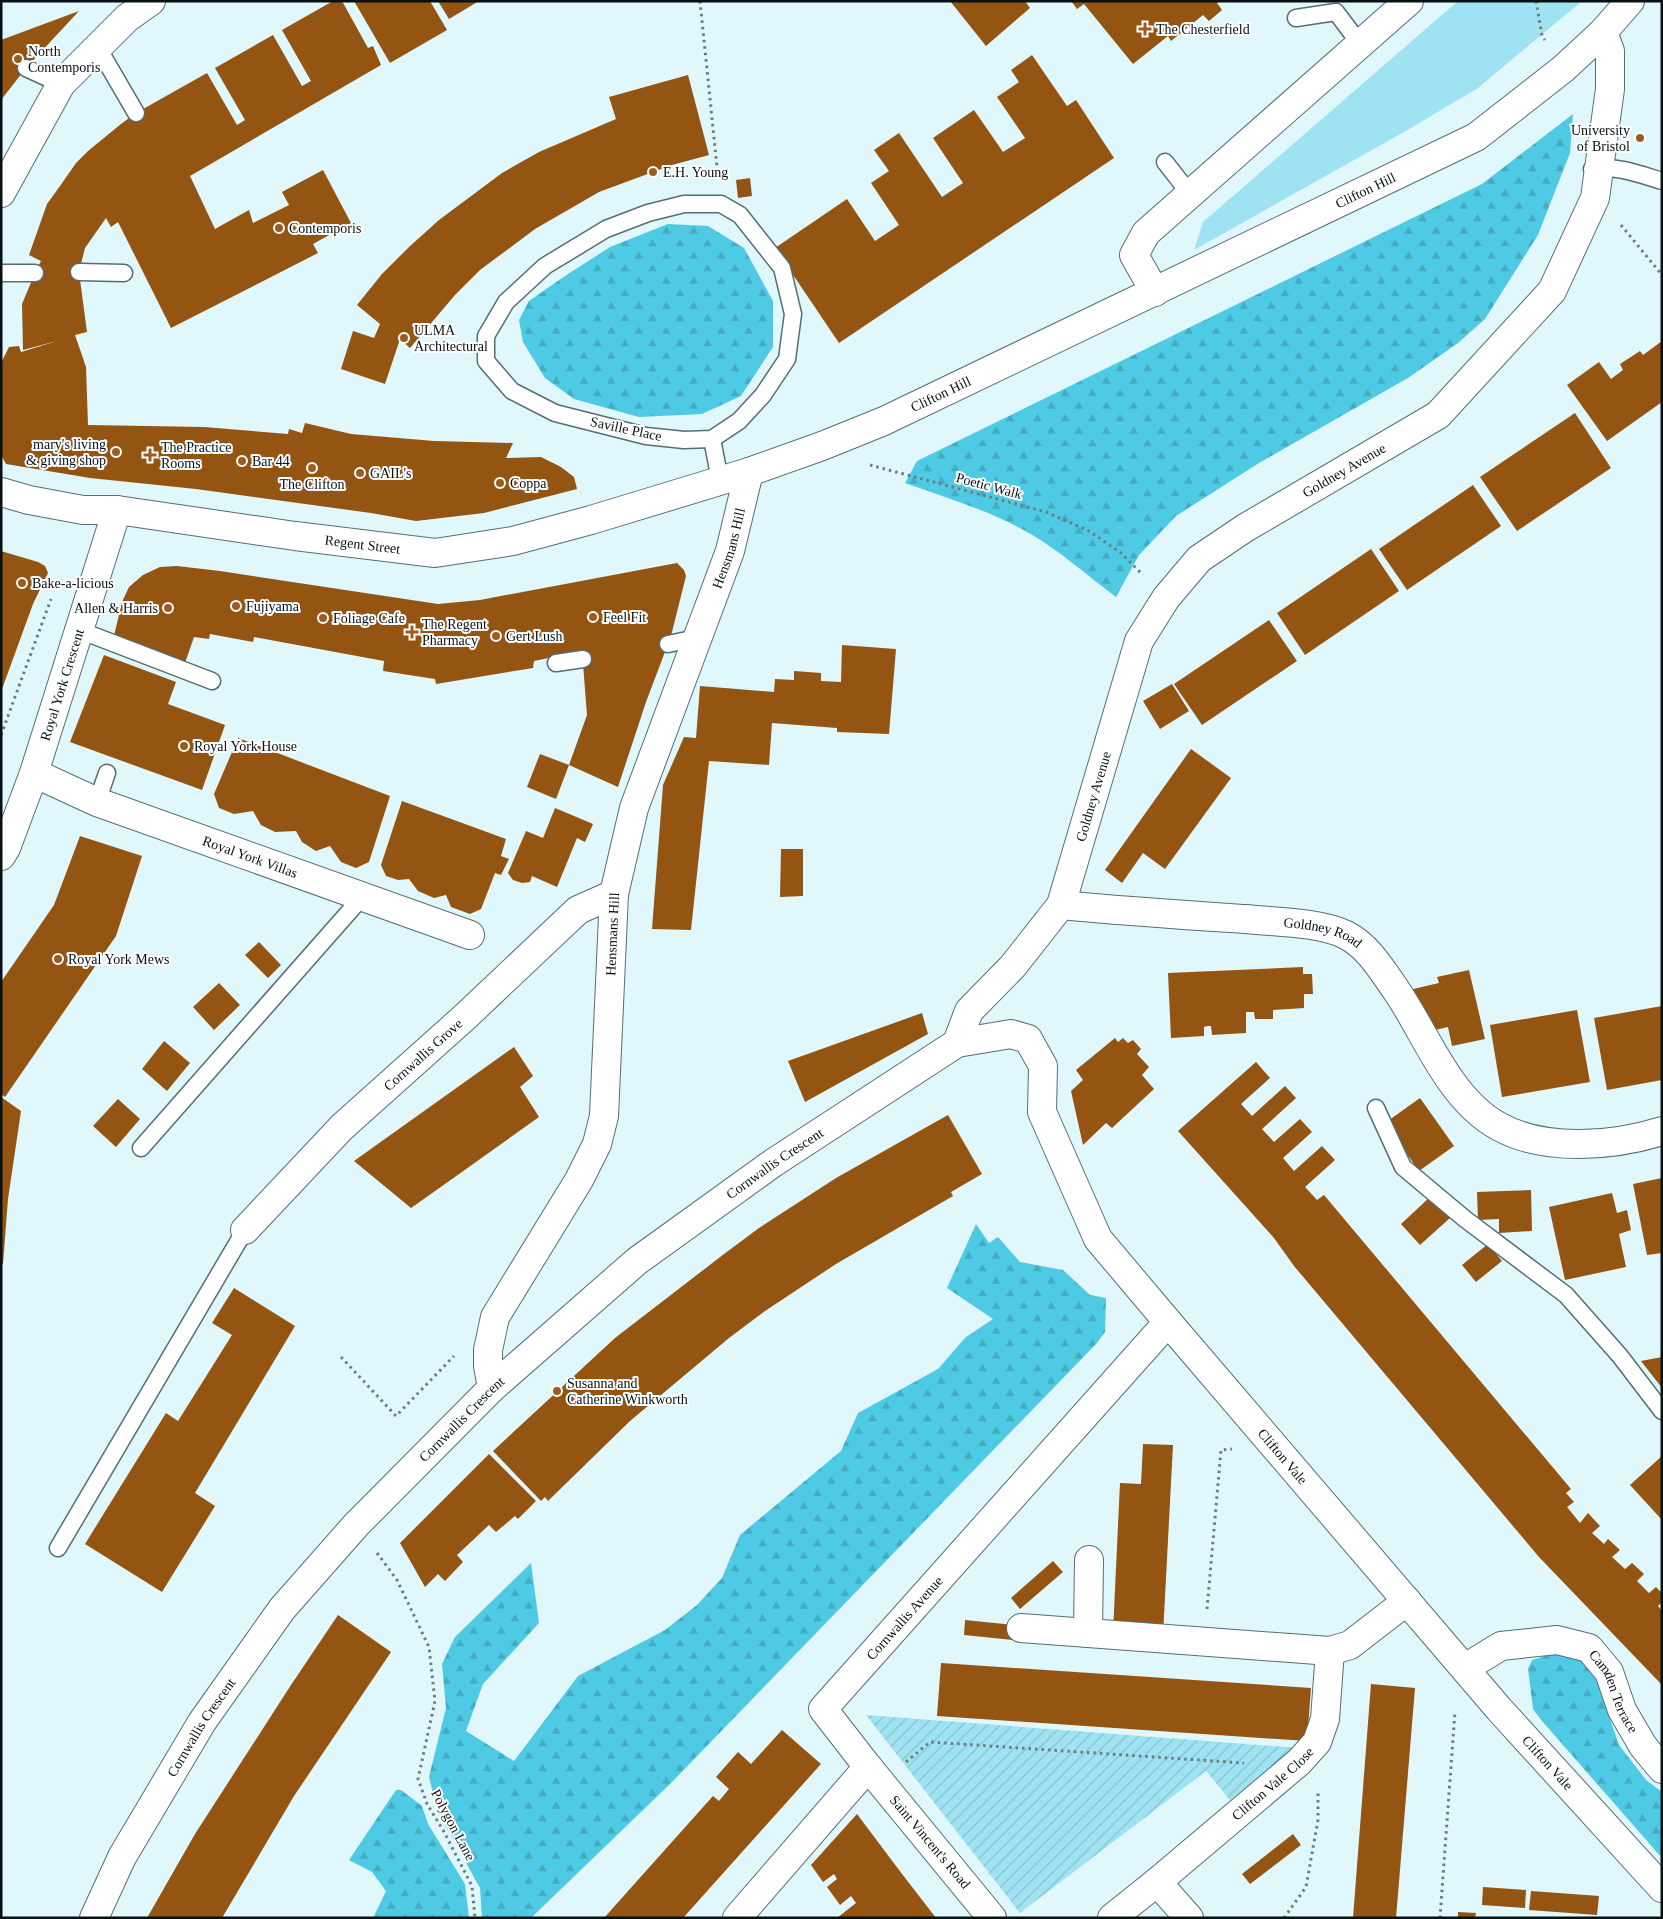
<svg xmlns="http://www.w3.org/2000/svg" width="1663" height="1919" font-family="Georgia,serif">
<style>
.grass{fill:#9fe3f3}
.forest{fill:url(#forest-firs)}
.garden{fill:url(#garden-furrows)}
.building{fill:#945412}
.lines{fill:none;stroke-linecap:round;stroke-linejoin:round}
.lane-casing{stroke:#556e75;stroke-width:19}
.street-casing{stroke:#556e75;stroke-width:30}
.secondary-casing{stroke:#556e75;stroke-width:30}
.path{stroke:#6c7c80;stroke-width:3;stroke-dasharray:2.5 4;stroke-linecap:butt}
.lane{stroke:#fff;stroke-width:16}
.street{stroke:#fff;stroke-width:28}
.secondary{stroke:#fff;stroke-width:28}
.poi-dot{fill:#9b5c23;stroke:#fff;stroke-width:2}
.labels{text-anchor:middle;dominant-baseline:central;stroke-width:4;stroke-linejoin:round;paint-order:stroke}
.poi-label{font-size:14px;fill:#071013;stroke:#fff;text-anchor:start}
.street-label{font-size:14px;fill:#071013;stroke:#fff}
</style>
<defs>
<pattern id="forest-firs" width="22" height="20" patternUnits="userSpaceOnUse" patternTransform="scale(1.25)"><rect width="22" height="20" fill="#4fcae4"/><path d="M5 1l3.5 6h-7zM16 11l3.5 6h-7z" fill="#43acc3"/></pattern>
<pattern id="garden-furrows" width="10" height="10" patternUnits="userSpaceOnUse" patternTransform="scale(1.25)"><rect width="10" height="10" fill="#9fe3f3"/><path d="M-1 1l2-2M0 10L10 0M9 11l2-2" fill="none" stroke="#87c2cf"/></pattern>
</defs>
<rect width="100%" height="100%" fill="#e0f7fc"/>
<path class="grass" d="M1458,1H1582L1478,88L1411,128L1194,250L1203,222Z"/>
<g class="forest">
<path d="M1573,114L1570,153L1538,235L1485,319L1458,343L1408,378L1259,463L1176,516L1139,555L1116,597C1088,576 1060,551 1029,533C991,511 947,498 905,483L917,461L1482,184Z"/>
<path d="M668,224L708,226L744,248L773,301V347L741,396L702,414L639,417L574,399L545,378L523,342L519,320L529,301L565,276L610,247Z"/>
<path d="M976,1224L989,1243L998,1237L1020,1262L1063,1270L1090,1295L1106,1298L1105,1332L1097,1343L670,1784L531,1918H482L480,1888L438,1812L429,1777L446,1708L442,1664L455,1637L531,1563L539,1623L483,1684L466,1731L514,1761L578,1676L665,1630L697,1605L722,1578L740,1535L841,1451L858,1413L938,1369L966,1337L993,1319L947,1288Z"/>
<path d="M1565,1650L1584,1657L1595,1676L1619,1745L1646,1780L1662,1792V1858L1542,1721L1533,1709L1528,1669L1532,1660Z"/>
<path d="M396,1790H401L422,1806L428,1824L465,1884L469,1918H373L386,1891L372,1872L349,1860Z"/>
</g>
<path class="garden" d="M866,1715L1299,1748L1230,1800L1206,1771L1020,1913Z"/>
<g class="building">
<path d="M333,1H342L368,48L373,46L381,65L190,176L215,229L249,210L253,223L289,205L282,192L323,170L351,223L313,244L318,253L171,328L118,222L111,227L106,218L85,248L79,272L87,332L75,335L86,367L88,425L204,427L288,434L289,429L302,433L305,423L351,434L434,441L513,443L506,458L541,457L561,467L574,477L577,489L484,513L416,521L371,513L196,489L90,478L6,464L1,455V363L9,347L19,346L21,352L57,341L23,350L22,304L35,273L41,261L29,255L47,204L60,186L76,163L88,151L121,124L136,113L207,73L237,125L245,120L215,68L273,35L302,86L311,81L282,30Z"/>
<path d="M354,1H430L447,30L390,63Z"/>
<path d="M438,1H479L449,19Z"/>
<path d="M950,1H1025L1030,8L986,46Z"/>
<path d="M1071,1H1220L1217,3L1222,10L1209,21L1203,15L1171,41L1168,36L1133,64L1084,4L1077,9Z"/>
<path d="M79,11L26,68L1,100V40Z"/>
<path d="M1032,55L1067,106L1076,100L1114,158L839,343L775,248L847,199L875,241L899,225L871,183L889,171L874,150L899,133L942,197L963,183L933,138L974,110L1003,152L1025,138L997,97L1019,82L1011,70Z"/>
<path d="M688,75L709,155L672,165L599,192L535,229L480,270L455,295L410,348L400,339L385,384L341,369L353,331L374,338L380,324L357,305L382,274L409,247L439,220L502,173L539,152L616,119L609,97Z"/>
<path d="M750,178L752,196L738,198L736,180Z"/>
<path d="M1662,341V402L1607,441L1567,385L1599,362L1611,379L1623,370L1620,364L1640,351L1643,355Z"/>
<path d="M1575,413L1611,468L1517,531L1480,477Z"/>
<path d="M1473,485L1501,526L1407,590L1379,549Z"/>
<path d="M1371,549L1399,591L1305,655L1277,613Z"/>
<path d="M1,551L38,562L45,566L48,573L33,604L2,689Z"/>
<path d="M677,563L684,570L686,576L671,636L646,702L618,787L569,765L587,715L582,651L534,661L533,668L436,684L435,679L383,671L384,661L254,637L253,642L210,634L209,639L194,637L185,663L113,640L122,602L129,587L143,575L160,567L177,566L220,571L438,604L480,600Z"/>
<path d="M1269,620L1297,661L1202,725L1174,684Z"/>
<path d="M842,645L896,649L889,734L837,732V728L772,723L769,765L709,761L691,930L652,929L663,785L684,737L696,738L700,686L774,692L775,679L794,680V671L821,673V681L841,682Z"/>
<path d="M104,655L176,682L168,704L225,725L202,790L70,742Z"/>
<path d="M1172,684L1189,711L1160,729L1143,701Z"/>
<path d="M238,738L390,796L369,862L356,868L341,862L330,846L316,851L302,842L296,831L275,832L261,825L253,811L234,814L219,808L214,794Z"/>
<path d="M1191,749L1231,778L1165,869L1143,853L1122,883L1105,870Z"/>
<path d="M540,754L569,765L556,799L527,787Z"/>
<path d="M402,801L506,839L501,856L509,859L501,875L495,873L481,909L470,914L451,907L446,895L434,898L418,891L409,879L398,880L386,876L381,865Z"/>
<path d="M555,808L593,824L585,842L577,838L557,887L532,876L530,882L522,883L513,880L508,873L526,831L543,838Z"/>
<path d="M80,836L142,856L116,936L5,1097L1,1094V982L54,905Z"/>
<path d="M781,849H803V896L780,897Z"/>
<path d="M259,942L281,965L268,978L245,955Z"/>
<path d="M1303,967V974H1312L1313,994H1304V1008L1273,1010V1019H1255L1254,1012H1246V1033L1212,1035L1211,1026H1207L1204,1027V1036L1171,1038L1168,973Z"/>
<path d="M1469,970L1485,1039L1452,1046L1448,1027L1435,1030L1409,990L1439,983L1437,977Z"/>
<path d="M219,983L240,1005L214,1030L193,1007Z"/>
<path d="M1662,1006V1080L1607,1090L1594,1018Z"/>
<path d="M1577,1010L1590,1082L1502,1097L1490,1025Z"/>
<path d="M922,1013L928,1034L805,1102L788,1061Z"/>
<path d="M1115,1038L1118,1042L1123,1038L1128,1043L1133,1040L1141,1049L1137,1054L1149,1067L1142,1075L1154,1089L1112,1128L1106,1123L1083,1145L1071,1091L1083,1080L1076,1070Z"/>
<path d="M164,1041L190,1063L167,1091L142,1069Z"/>
<path d="M514,1047L533,1076L520,1087L539,1117L445,1184L411,1208L354,1161Z"/>
<path d="M1256,1062L1270,1078L1241,1104L1252,1116L1285,1086L1296,1098L1262,1129L1274,1142L1300,1119L1312,1132L1283,1158L1294,1171L1322,1146L1335,1160L1305,1187L1317,1200L1324,1195L1571,1489L1566,1493L1574,1502L1567,1507L1580,1523L1588,1513L1600,1526L1592,1533L1604,1544L1608,1539L1620,1550L1612,1557L1625,1569L1632,1563L1644,1574L1637,1581L1649,1593L1656,1587L1662,1593V1602L1658,1606L1662,1611V1685L1539,1557L1294,1266L1274,1238L1178,1131Z"/>
<path d="M1,1097L21,1111L8,1199L3,1264H1Z"/>
<path d="M1420,1098L1454,1146L1419,1171L1385,1123Z"/>
<path d="M118,1099L140,1119L116,1147L93,1126Z"/>
<path d="M948,1115L982,1174L951,1192L953,1196L836,1264L765,1311L729,1338L630,1421L548,1501L545,1497L541,1501L493,1451L615,1338L724,1254L759,1228L836,1178Z"/>
<path d="M1662,1178V1253L1647,1255L1633,1184Z"/>
<path d="M1531,1190L1532,1231L1499,1233V1219L1478,1220L1477,1192Z"/>
<path d="M1612,1193L1617,1213L1627,1210L1631,1230L1619,1234L1626,1267L1565,1280L1549,1207Z"/>
<path d="M1430,1197L1450,1218L1420,1245L1401,1224Z"/>
<path d="M1488,1244L1502,1261L1476,1282L1462,1265Z"/>
<path d="M234,1288L295,1326L195,1493L215,1506L162,1592L85,1544L166,1413L178,1421L232,1335L212,1323Z"/>
<path d="M1662,1357V1388L1641,1361Z"/>
<path d="M1143,1444L1173,1445L1163,1635L1113,1632L1120,1483L1141,1484Z"/>
<path d="M489,1454L536,1501L518,1519L515,1516L496,1532L489,1525L457,1555L463,1562L445,1581L438,1574L425,1587L400,1543Z"/>
<path d="M1662,1456V1520L1630,1485Z"/>
<path d="M1053,1561L1063,1572L1020,1609L1011,1598Z"/>
<path d="M338,1615L391,1652L294,1796L222,1918H147L195,1834L291,1685Z"/>
<path d="M965,1620L1014,1625L1013,1640L964,1635Z"/>
<path d="M941,1663L1311,1688L1307,1741L937,1716Z"/>
<path d="M1371,1684L1415,1688L1396,1918H1353Z"/>
<path d="M782,1730L821,1764L683,1918H604L713,1796L719,1801L729,1789L716,1777L738,1752L751,1764Z"/>
<path d="M857,1814L899,1870L936,1918H837L856,1903L851,1896L840,1905L827,1887L837,1879L834,1874L823,1882L811,1865Z"/>
<path d="M1293,1834L1301,1845L1250,1884L1242,1874Z"/>
<path d="M1483,1887L1526,1890L1525,1908L1482,1905Z"/>
<path d="M1531,1891L1599,1896L1597,1915L1529,1910Z"/>
<path d="M1458,1912L1476,1913L1475,1918H1458Z"/>
</g>
<g class="lines">
<g class="lane-casing">
<g id="lane">
<path d="M1296,18L1336,12L1360,44"/>
<path d="M97,46L136,113"/>
<path d="M26,68L61,84"/>
<path d="M1165,162L1190,194"/>
<path d="M1592,169C1616,165 1639,174 1662,181"/>
<path d="M684,204H721L740,215L782,268L793,314L787,359L763,395L739,421L712,439L684,440L646,436L555,413L512,391L486,361V336L506,302L545,266L606,229L648,213Z"/>
<path d="M79,272L124,273"/>
<path d="M1,273H35"/>
<path d="M712,439L720,480"/>
<path d="M79,630L212,681"/>
<path d="M668,644L697,638"/>
<path d="M556,663L583,659"/>
<path d="M97,802L107,773"/>
<path d="M1376,1108L1403,1167L1465,1219L1566,1295L1620,1356L1662,1411"/>
<path d="M141,1148L363,896"/>
<path d="M58,1548L245,1230"/>
</g>
</g>
<g class="street-casing">
<g id="street">
<path d="M1155,292L1134,255L1146,233L1409,1"/>
<path id="s1" d="M1,492L29,500L83,510H117L295,536L435,553L513,541L591,520L749,472L822,446L884,421L1476,137L1563,69L1603,32L1630,1"/>
<path id="s2" d="M34,773L97,802L470,935"/>
<path id="s3" d="M1,856L6,848L34,773L117,510"/>
<path id="s4" d="M1061,905C1122,911 1184,915 1245,919C1275,922 1320,922 1346,935C1368,946 1382,970 1396,990C1416,1019 1430,1052 1451,1081C1463,1098 1481,1117 1500,1127C1546,1152 1614,1146 1662,1131"/>
<path id="s5" d="M957,1043L969,1011L1013,966L1061,905L1139,641L1166,598L1199,559L1245,528L1438,415L1552,291L1595,198L1610,89V51L1603,32"/>
<path id="s6" d="M245,1230L342,1127L467,1015L578,910L614,894"/>
<path id="s7" d="M492,1388L488,1366V1350L495,1317L579,1180L597,1144L604,1116L614,894L634,808L730,551L749,472"/>
<path d="M1021,1628L1330,1651"/>
<path d="M1088,1633L1089,1560"/>
<path id="s8" d="M1465,1668L1501,1646L1557,1640L1589,1648L1609,1672L1622,1710L1643,1746L1662,1769"/>
<path id="s9" d="M94,1918L122,1857L202,1722L282,1609L356,1525L492,1388L637,1261L773,1163L957,1043L1011,1034L1028,1039L1043,1066L1042,1112L1098,1239L1168,1322L1499,1709L1662,1888"/>
<path d="M737,1918L868,1767"/>
<path id="s10" d="M992,1918L868,1767L823,1709L1168,1322"/>
<path d="M1112,1918L1157,1882"/>
<path id="s11" d="M1189,1918L1157,1882L1299,1762L1317,1742L1325,1719L1330,1651L1350,1645L1407,1601"/>
</g>
</g>
<g class="secondary-casing">
<path id="secondary" d="M1,193L61,84L127,18L151,1"/>
</g>
<g class="path">
<path d="M700,1L718,177"/>
<path d="M1536,1L1542,36L1545,40"/>
<path d="M1621,225L1662,275"/>
<path d="M870,465L1046,512L1089,531L1121,553L1143,575"/>
<path d="M1,735L51,599"/>
<path d="M341,1357L396,1416L454,1356"/>
<path d="M377,1553L397,1580L429,1647L435,1701L418,1779L427,1804L443,1830L472,1886L475,1918"/>
<path d="M1207,1609L1221,1450L1232,1449"/>
<path d="M906,1762L930,1742L1244,1763"/>
<path d="M1284,1918L1306,1887L1318,1820V1790"/>
<path d="M1440,1918L1455,1711"/>
</g>
<use href="#lane" class="lane"/>
<use href="#street" class="street"/>
<use href="#secondary" class="secondary"/>
</g>
<g class="poi-dot">
<path d="M1142.5 21.5h5v5h5v5h-5v5h-5v-5h-5v-5h5z"/>
<circle cx="18" cy="59" r="5"/>
<circle cx="1640" cy="138" r="5"/>
<circle cx="653" cy="172" r="5"/>
<circle cx="279" cy="228" r="5"/>
<circle cx="404" cy="338" r="5"/>
<circle cx="116" cy="452" r="5"/>
<path d="M147.5 447.5h5v5h5v5h-5v5h-5v-5h-5v-5h5z"/>
<circle cx="242" cy="461" r="5"/>
<circle cx="312" cy="468" r="5"/>
<circle cx="360" cy="473" r="5"/>
<circle cx="500" cy="483" r="5"/>
<circle cx="22" cy="583" r="5"/>
<circle cx="236" cy="606" r="5"/>
<circle cx="168" cy="608" r="5"/>
<circle cx="593" cy="617" r="5"/>
<circle cx="323" cy="618" r="5"/>
<path d="M409.5 624.5h5v5h5v5h-5v5h-5v-5h-5v-5h5z"/>
<circle cx="496" cy="636" r="5"/>
<circle cx="184" cy="746" r="5"/>
<circle cx="58" cy="959" r="5"/>
<circle cx="557" cy="1391" r="5"/>
</g>
<g class="labels">
<g class="poi-label">
<text x="1156" y="29">The Chesterfield</text>
<text x="28" y="51">North<tspan x="28" dy="16">Contemporis</tspan></text>
<text x="1630" y="130" text-anchor="end">University<tspan x="1630" dy="16">of Bristol</tspan></text>
<text x="663" y="172">E.H. Young</text>
<text x="289" y="228">Contemporis</text>
<text x="414" y="330">ULMA<tspan x="414" dy="16">Architectural</tspan></text>
<text x="106" y="444" text-anchor="end">mary's living<tspan x="106" dy="16">&amp; giving shop</tspan></text>
<text x="161" y="447">The Practice<tspan x="161" dy="16">Rooms</tspan></text>
<text x="252" y="461">Bar 44</text>
<text x="370" y="473">GAIL's</text>
<text x="510" y="483">Coppa</text>
<text x="312" y="484" text-anchor="middle">The Clifton</text>
<text x="32" y="583">Bake-a-licious</text>
<text x="246" y="606">Fujiyama</text>
<text x="158" y="608" text-anchor="end">Allen &amp; Harris</text>
<text x="603" y="617">Feel Fit</text>
<text x="333" y="618">Foliage Cafe</text>
<text x="422" y="624">The Regent<tspan x="422" dy="16">Pharmacy</tspan></text>
<text x="506" y="636">Gert Lush</text>
<text x="194" y="746">Royal York House</text>
<text x="68" y="959">Royal York Mews</text>
<text x="567" y="1383">Susanna and<tspan x="567" dy="16">Catherine Winkworth</tspan></text>
</g>
<g class="street-label">
<text stroke="none"><textPath href="#s1" startOffset="1442">Clifton Hill</textPath></text>
<text stroke="none"><textPath href="#s1" startOffset="971">Clifton Hill</textPath></text>
<text transform="translate(626 429) rotate(12)">Saville Place</text>
<text stroke="none"><textPath href="#s5" startOffset="722">Goldney Avenue</textPath></text>
<text transform="translate(989 486) rotate(15)">Poetic Walk</text>
<text stroke="none"><textPath href="#s1" startOffset="366">Regent Street</textPath></text>
<text stroke="none"><textPath href="#s7" startOffset="889">Hensmans Hill</textPath></text>
<text stroke="none"><textPath href="#s3" startOffset="182">Royal York Crescent</textPath></text>
<text stroke="none"><textPath href="#s5" startOffset="288">Goldney Avenue</textPath></text>
<text stroke="none"><textPath href="#s2" startOffset="232">Royal York Villas</textPath></text>
<text stroke="none"><textPath href="#s7" startOffset="484">Hensmans Hill</textPath></text>
<text stroke="none"><textPath href="#s4" startOffset="264">Goldney Road</textPath></text>
<text stroke="none"><textPath href="#s6" startOffset="250">Cornwallis Grove</textPath></text>
<text stroke="none"><textPath href="#s9" startOffset="1029">Cornwallis Crescent</textPath></text>
<text stroke="none"><textPath href="#s9" startOffset="624">Cornwallis Crescent</textPath></text>
<text stroke="none"><textPath href="#s9" startOffset="1821">Clifton Vale</textPath></text>
<text stroke="none"><textPath href="#s10" startOffset="391">Cornwallis Avenue</textPath></text>
<text stroke="none"><textPath href="#s8" startOffset="182">Camden Terrace</textPath></text>
<text stroke="none"><textPath href="#s9" startOffset="219">Cornwallis Crescent</textPath></text>
<text stroke="none"><textPath href="#s9" startOffset="2226">Clifton Vale</textPath></text>
<text stroke="none"><textPath href="#s11" startOffset="200">Clifton Vale Close</textPath></text>
<text transform="translate(453 1825) rotate(62)">Polygon Lane</text>
<text transform="translate(930 1842) rotate(50)">Saint Vincent's Road</text>
</g>
</g>
<rect width="1663" height="1919" fill="none" stroke="#071013" stroke-width="5"/>
</svg>
